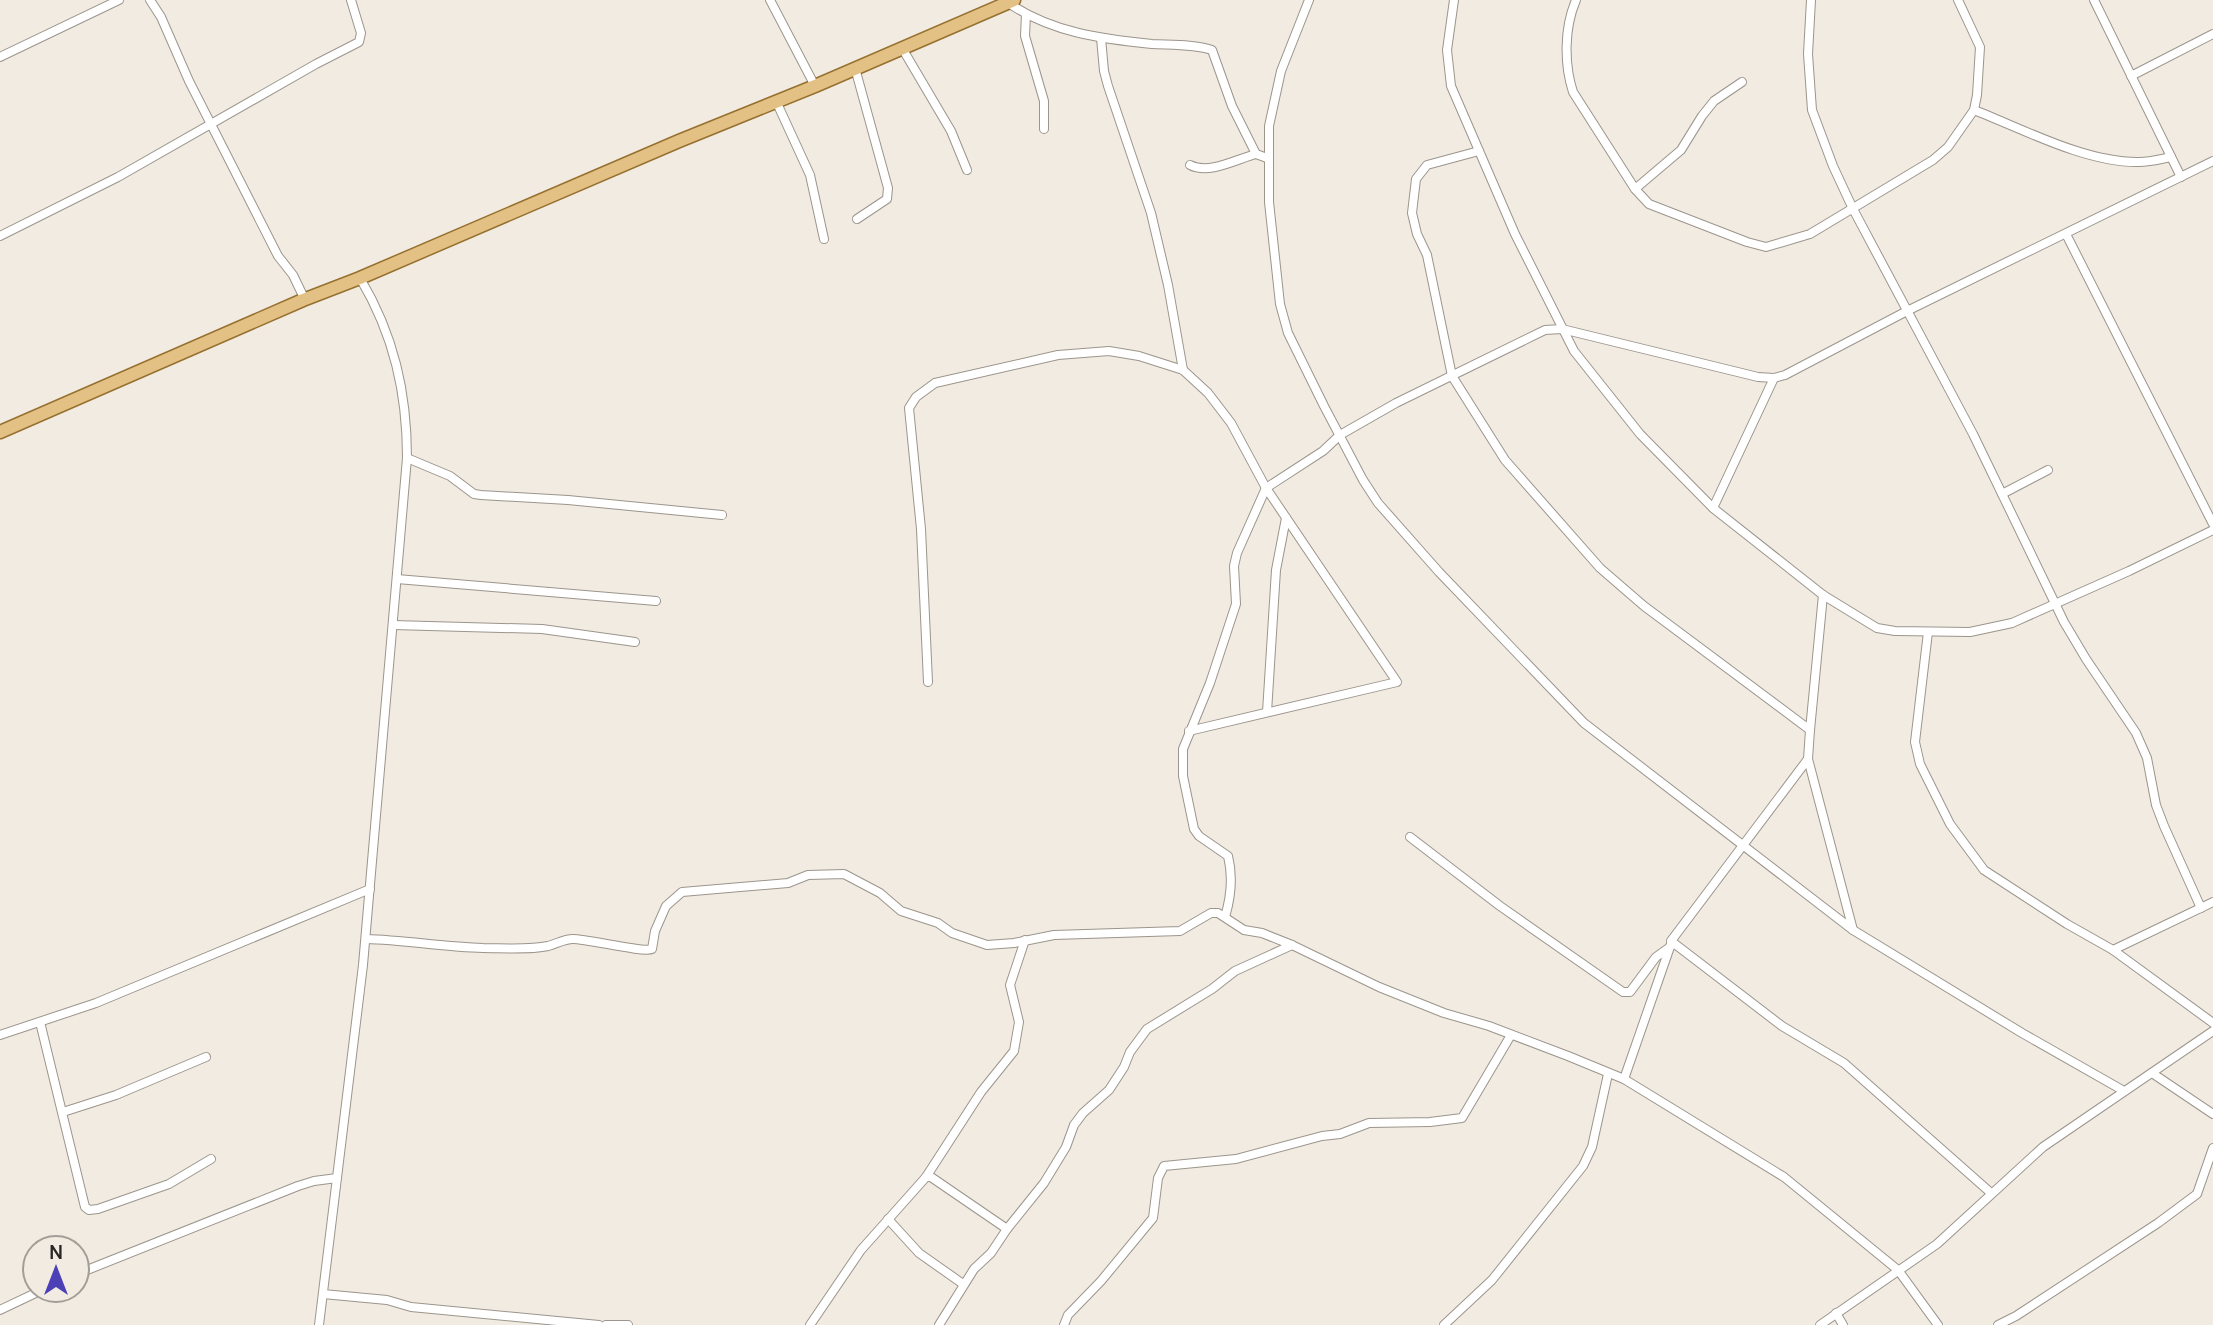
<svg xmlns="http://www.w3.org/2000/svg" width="2213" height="1325" font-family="Manrope,sans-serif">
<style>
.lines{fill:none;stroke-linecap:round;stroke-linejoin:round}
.street-casing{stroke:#9b958c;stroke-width:10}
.primary-casing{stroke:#96702e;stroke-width:15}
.street{stroke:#fff;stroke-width:8}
.primary{stroke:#e3c185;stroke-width:12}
</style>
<rect width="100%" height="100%" fill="#f2ebe2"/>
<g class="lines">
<g class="street-casing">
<g id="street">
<path d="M150,0L161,17L189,81L278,256L293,275L305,300"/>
<path d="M770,0L815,86"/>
<path d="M1309,0L1281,71L1269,126V202L1280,304L1288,333L1324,406L1363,480L1378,503L1439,572L1584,723L1853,930L2022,1033L2124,1091"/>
<path d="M1454,0L1447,50L1451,86L1515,234L1574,351L1640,434L1713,508L1823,595L1877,628L1895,631L1970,632L2012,623L2129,571L2213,530"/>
<path d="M1576,0C1564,28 1564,64 1573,92L1635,189L1649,204L1747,242L1766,247L1810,234L1933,160L1948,147L1974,110L1977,95L1980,47L1958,0"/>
<path d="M1811,0L1808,54L1812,110L1833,166L1853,209L1973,434L2064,622L2086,659L2136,733L2147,758L2156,805L2164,826L2201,908"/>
<path d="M2094,0L2181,177"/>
<path d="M1007,2C1050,32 1101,39 1152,44C1171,45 1194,44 1212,50L1232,106L1256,154L1267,158"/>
<path d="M1026,14L1025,36L1044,101V129"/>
<path d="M1101,38L1104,71L1108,86L1151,213L1168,285L1183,370"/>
<path d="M902,48L951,131L967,170"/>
<path d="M0,57L119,0"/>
<path d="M855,68L888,188L887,199L857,219"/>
<path d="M2131,76L2213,34"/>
<path d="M776,101L810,175L824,239"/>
<path d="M1974,110C2023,129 2086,163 2139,162C2150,162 2161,159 2171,157"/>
<path d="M1479,151L1427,165L1416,179L1412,213L1417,234L1427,255L1452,376L1505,460L1600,568L1644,606L1810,730L1823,595"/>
<path d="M1190,165C1209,175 1237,159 1256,154"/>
<path d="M1635,189L1681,150L1702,116L1714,101L1742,82"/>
<path d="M2066,234L2213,524"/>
<path d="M0,236L118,177L316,64L359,42L361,33L351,0"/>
<path d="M407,458L450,476L474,494L481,495L568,500L722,515"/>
<path d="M2002,494L2048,470"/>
<path d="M1713,508L1774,378"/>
<path d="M397,579L656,601"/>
<path d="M393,625L542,629L635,642"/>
<path d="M1928,632L1915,742L1920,764L1950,824L1984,870L2067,924L2113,950L2213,1023"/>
<path d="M928,682L921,529L909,408L916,397L935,383L1058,355L1109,351L1139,356L1183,370L1208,393L1231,423L1266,488L1397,682L1189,731"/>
<path d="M1267,712L1276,570L1286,518"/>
<path d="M1810,730L1808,759L1671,941L1782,1026L1844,1063L1991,1193"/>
<path d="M1808,759L1853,930"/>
<path d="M1410,837L1500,906L1623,992H1630L1656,957L1670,947"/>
<path d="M1225,917C1231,897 1233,876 1228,856L1199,836L1194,829L1183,776V749L1210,683L1236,604L1234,566L1237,553L1266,488L1323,451L1340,435L1396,403L1545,330L1562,329L1758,377L1774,378L1785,375L1907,311L2213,161"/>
<path d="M366,939C405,940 444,947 483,948C501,948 530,950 548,946C556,944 564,939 573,939C588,939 644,953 652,949L655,931L666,906L682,892L788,883L808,875L844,874L880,893L901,911L938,923L952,933L987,945L1014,943L1054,935L1180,931L1211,913H1218L1244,930L1262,933L1292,945L1379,987L1444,1013L1489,1026L1568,1056L1624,1079L1784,1177L1898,1270L1938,1325"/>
<path d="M2113,950L2213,902"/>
<path d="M40,1022L85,1207L89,1210L98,1209L169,1184L211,1159"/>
<path d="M0,1035L96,1003L370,889"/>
<path d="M2152,1073L2213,1114"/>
<path d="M1624,1079L1671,944"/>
<path d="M63,1112L116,1095L206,1057"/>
<path d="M926,1177H931L1007,1229"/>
<path d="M888,1219L919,1253L963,1284"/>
<path d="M77,1274L298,1186L314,1181L337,1178"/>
<path d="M323,1294L387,1300L411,1307L599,1325"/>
<path d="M0,1310L42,1290"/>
<path d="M1836,1313L1843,1325"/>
<path d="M319,1325L363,965L407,458C407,393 394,335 360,278"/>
<path d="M606,1325H628"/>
<path d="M810,1325L861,1250L926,1177L981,1092L1014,1051L1019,1022L1010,985L1025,940"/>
<path d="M939,1325L974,1269L991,1253L1007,1229L1044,1183L1066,1147L1074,1125L1083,1113L1109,1090L1124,1067L1130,1052L1147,1029L1212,989L1235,971L1292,945"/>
<path d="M1064,1325L1068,1315L1101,1281L1153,1218L1158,1178L1164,1166L1236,1159L1322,1136L1340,1134L1369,1123L1430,1122L1462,1118L1511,1035"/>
<path d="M1444,1325L1492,1280L1583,1166L1592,1147L1608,1074"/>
<path d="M1820,1325L1937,1244L2043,1147L2213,1031"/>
<path d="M1998,1325L2016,1316L2158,1223L2197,1194L2213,1148"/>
</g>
</g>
<g class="primary-casing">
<path id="primary" d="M0,432L303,300L360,278L679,141L815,86L1014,0"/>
</g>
<use href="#street" class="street"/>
<use href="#primary" class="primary"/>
</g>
<g transform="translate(56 1269)"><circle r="33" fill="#f2ebe2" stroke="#a29d96" stroke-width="2"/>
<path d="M0-5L12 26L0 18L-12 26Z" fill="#4c40b7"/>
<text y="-10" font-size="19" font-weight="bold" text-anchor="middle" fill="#2a2723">N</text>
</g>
</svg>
